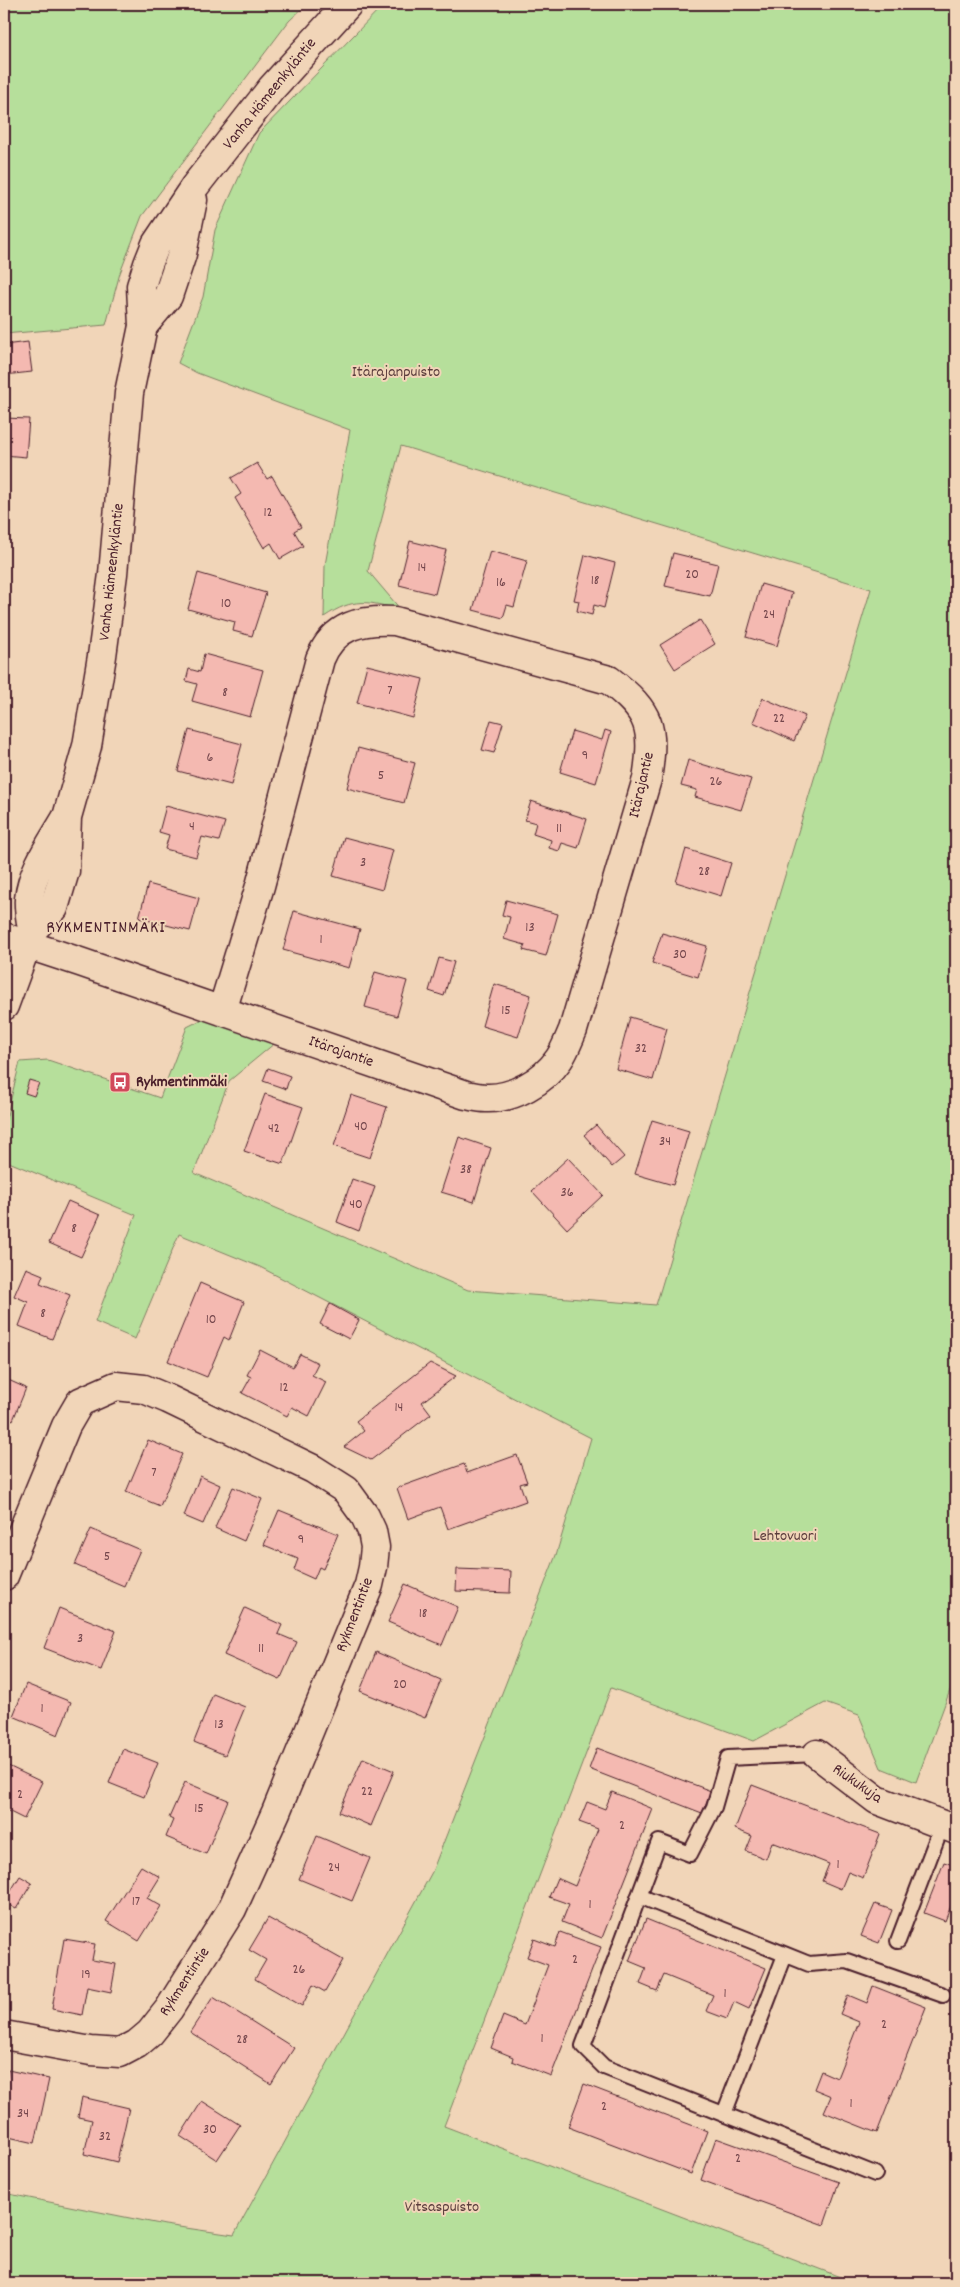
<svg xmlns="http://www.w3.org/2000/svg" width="960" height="2287" font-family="Dekko,sans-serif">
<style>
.green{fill:#b6df9b;stroke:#807f63}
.building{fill:#f4b9b1;stroke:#4a1f2b}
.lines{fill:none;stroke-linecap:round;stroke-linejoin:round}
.lane-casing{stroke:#4a1f2b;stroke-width:18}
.street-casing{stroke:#4a1f2b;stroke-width:31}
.secondary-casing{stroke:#4a1f2b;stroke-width:31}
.lane{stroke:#f1d5b8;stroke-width:14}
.street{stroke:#f1d5b8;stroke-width:28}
.secondary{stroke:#f1d5b8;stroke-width:28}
.labels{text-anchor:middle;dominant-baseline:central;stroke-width:4;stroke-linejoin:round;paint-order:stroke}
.number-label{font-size:14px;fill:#74464c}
.street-label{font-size:16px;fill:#4a1f2b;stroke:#f1d5b8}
.park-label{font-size:16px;fill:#5a3c3c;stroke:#f1d5b8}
.poi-label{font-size:16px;font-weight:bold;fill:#4a1f2b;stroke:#f1d5b8;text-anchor:start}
.neighbourhood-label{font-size:18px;letter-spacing:1px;fill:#4a1f2b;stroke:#f1d5b8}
</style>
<rect width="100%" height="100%" fill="#f1d5b8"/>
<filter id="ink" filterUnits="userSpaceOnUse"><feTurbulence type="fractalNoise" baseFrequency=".02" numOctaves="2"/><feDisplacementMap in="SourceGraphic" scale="10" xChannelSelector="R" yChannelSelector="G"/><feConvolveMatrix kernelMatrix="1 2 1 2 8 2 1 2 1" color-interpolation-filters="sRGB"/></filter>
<g filter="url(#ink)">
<g class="green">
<path d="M4,4H307L289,21L142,216L120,273L106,325L4,334Z"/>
<path d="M384,4H956V1674L916,1782L881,1768L859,1715L825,1703L754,1741L611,1688L444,2126L856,2283H650L642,2281L641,2283H4V2193L165,2225L234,2235L432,1872L556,1555L591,1438L260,1267L179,1234L135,1339L95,1322L136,1215L4,1160V1127L20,1062L48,1060L160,1098L187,1027L205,1018L275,1043L229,1081L194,1173L468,1290L656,1305L871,589L401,446L368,571L401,610C367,601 354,597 324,617L325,565L350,430L197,373L178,363L203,297L215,230L259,133Z"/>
</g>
<g class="building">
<path d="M28,342L32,372L4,375V345Z"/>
<path d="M4,418L29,419L26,457L4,455Z"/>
<path d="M257,463L267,479L272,476L301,527L294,531L303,546L280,559L271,543L264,548L235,498L241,494L231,478Z"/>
<path d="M410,541L446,550L435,594L399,585Z"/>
<path d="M490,551L527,561L514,607L507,605L503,618L473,610Z"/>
<path d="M673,553L718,564L710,596L665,586Z"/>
<path d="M585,555L615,563L604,608L594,605L592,615L577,611L579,601L574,600Z"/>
<path d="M198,573L266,593L252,636L233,631L235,622L188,609Z"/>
<path d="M761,584L792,593L777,646L746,637Z"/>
<path d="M700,620L715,644L675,669L660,645Z"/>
<path d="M204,654L263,670L250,717L192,701L197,684L186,681L189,669L200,672Z"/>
<path d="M367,665L423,679L413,718L357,703Z"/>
<path d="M763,698L805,716L794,741L753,722Z"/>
<path d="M491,720L503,723L494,753L482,750Z"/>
<path d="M189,730L242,744L231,785L178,771Z"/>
<path d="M605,730L611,732L596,783L560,772L572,731L602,740Z"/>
<path d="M358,748L415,763L404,803L347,788Z"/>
<path d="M688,760L751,779L741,810L695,797L697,790L681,786Z"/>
<path d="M531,801L587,819L578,848L562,843L559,851L549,848L551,840L533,834L536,823L525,820Z"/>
<path d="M166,806L225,822L219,841L202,837L196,857L165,849L169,835L159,832Z"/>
<path d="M344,837L393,850L382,890L333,876Z"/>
<path d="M686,849L731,863L721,896L676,882Z"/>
<path d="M148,884L199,898L190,931L139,918Z"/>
<path d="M506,900L558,914L546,956L523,950L525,945L504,939L510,917L502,915Z"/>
<path d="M294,911L360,929L349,968L283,950Z"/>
<path d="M662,933L707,946L698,977L652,963Z"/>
<path d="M439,958L454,962L444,996L429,991Z"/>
<path d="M375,972L407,981L397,1016L365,1007Z"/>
<path d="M494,984L531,995L518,1037L482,1026Z"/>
<path d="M630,1017L667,1028L653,1080L616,1069Z"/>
<path d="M268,1068L290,1076L286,1089L263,1081Z"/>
<path d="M29,1080L39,1083L34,1096L25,1093Z"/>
<path d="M265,1094L303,1107L283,1164L244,1151Z"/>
<path d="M351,1095L387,1107L370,1158L334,1146Z"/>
<path d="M652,1120L689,1131L673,1185L635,1174Z"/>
<path d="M596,1125L624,1157L612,1167L584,1135Z"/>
<path d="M459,1137L491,1148L474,1202L441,1192Z"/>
<path d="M568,1158L603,1195L567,1229L532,1191Z"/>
<path d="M352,1179L375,1187L359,1231L337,1222Z"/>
<path d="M68,1201L100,1215L81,1257L49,1243Z"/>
<path d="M26,1268L43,1275L40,1283L70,1295L52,1339L19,1326L28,1302L14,1296Z"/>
<path d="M200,1283L244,1302L229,1340L224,1337L207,1377L168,1361Z"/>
<path d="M330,1304L359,1320L349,1339L320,1324Z"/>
<path d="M260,1350L293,1367L300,1354L318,1363L312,1375L326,1382L309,1416L292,1407L287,1416L242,1393L251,1377L247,1375Z"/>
<path d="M430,1363L456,1376L422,1402L431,1414L371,1460L344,1447L364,1431L356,1421Z"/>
<path d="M4,1378L26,1388L13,1420L4,1416Z"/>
<path d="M148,1440L182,1454L160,1506L126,1492Z"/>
<path d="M517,1455L527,1482L520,1484L526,1501L448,1529L440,1507L408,1519L397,1488L464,1464L467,1473Z"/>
<path d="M200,1476L220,1485L203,1524L184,1516Z"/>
<path d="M233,1487L262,1499L244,1541L215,1528Z"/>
<path d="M279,1510L338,1534L323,1569L319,1567L314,1579L294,1570L298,1559L264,1545Z"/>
<path d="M91,1529L140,1550L124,1586L75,1565Z"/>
<path d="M457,1569L511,1571L510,1593L456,1591Z"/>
<path d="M405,1584L458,1607L442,1645L388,1622Z"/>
<path d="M59,1608L116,1631L101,1670L44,1648Z"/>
<path d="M245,1608L282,1625L278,1634L297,1642L280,1680L224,1655Z"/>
<path d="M376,1652L441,1680L425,1718L360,1691Z"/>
<path d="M26,1684L71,1702L58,1735L13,1716Z"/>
<path d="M213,1694L245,1707L225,1755L194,1742Z"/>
<path d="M597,1748L711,1791L702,1813L589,1769Z"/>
<path d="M123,1749L158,1763L144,1797L109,1783Z"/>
<path d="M363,1758L394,1771L371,1826L339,1812Z"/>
<path d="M4,1764L42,1782L24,1819L4,1809Z"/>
<path d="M185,1782L228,1800L206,1854L166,1837L173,1820L169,1818Z"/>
<path d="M752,1785L880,1834L863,1878L848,1872L841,1889L822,1881L829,1864L772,1842L766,1859L746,1851L752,1836L735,1829Z"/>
<path d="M612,1792L653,1809L602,1938L562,1922L569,1904L549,1897L557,1878L575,1886L598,1829L579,1822L587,1802L605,1809Z"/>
<path d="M317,1836L370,1858L352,1901L299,1879Z"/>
<path d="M944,1862L956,1866V1893L945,1921L924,1913Z"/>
<path d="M141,1866L160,1877L147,1898L161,1906L139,1941L106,1921Z"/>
<path d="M20,1876L32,1883L16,1909L4,1902Z"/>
<path d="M875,1904L892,1910L879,1943L861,1936Z"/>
<path d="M268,1918L343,1960L325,1992L313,1985L302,2006L255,1979L266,1960L249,1950Z"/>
<path d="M646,1919L766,1968L749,2009L734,2002L727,2019L706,2011L713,1995L664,1975L657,1991L640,1984L646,1968L629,1961Z"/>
<path d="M560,1932L601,1947L551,2076L512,2061L513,2057L491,2048L503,2016L525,2025L548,1965L527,1957L534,1939L555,1947Z"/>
<path d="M64,1939L95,1944L92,1960L116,1964L111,1992L87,1987L82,2015L52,2009Z"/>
<path d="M873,1986L926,2007L877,2133L824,2112L831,2096L814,2089L821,2071L837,2078L859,2022L840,2014L848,1995L867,2003Z"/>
<path d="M213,1997L294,2048L271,2084L190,2032Z"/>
<path d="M8,2070L49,2079L35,2143L4,2136V2092Z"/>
<path d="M584,2084L707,2131L691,2174L568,2127Z"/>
<path d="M82,2097L129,2108L117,2162L84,2154L92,2120L78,2117Z"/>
<path d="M202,2101L240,2125L217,2160L180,2136Z"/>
<path d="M716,2138L839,2182L824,2225L701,2180Z"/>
</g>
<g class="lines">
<g class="lane-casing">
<g id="lane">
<path d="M817,1754L728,1758L714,1807L690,1854L659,1842L583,2046L604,2067L875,2174"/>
<path d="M639,1896L809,1964L847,1961L943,1995"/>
<path d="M898,1941L942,1825"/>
<path d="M724,2114L785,1955"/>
</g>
</g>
<g class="street-casing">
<g id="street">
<path d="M4,937L80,962L466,1095C472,1096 479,1098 486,1098C513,1099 544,1081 559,1059C565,1050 569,1039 573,1030L647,779C655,728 651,712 609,680L395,621C361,619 334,625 320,659L260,886L222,1011"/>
<path d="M4,1576L66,1426L80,1402L116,1386L144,1389L168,1399L313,1469L346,1490L365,1516L372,1531L375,1547L373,1567L369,1585L276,1812L232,1909L169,2009L150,2033L137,2044L120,2053L91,2051L4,2035"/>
<path d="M817,1754L877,1800L956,1830"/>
</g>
</g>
<g class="secondary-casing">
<g id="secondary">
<path d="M143,326L168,296L182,254L193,200"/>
<path d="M32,930C31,920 28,909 29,899C32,870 51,844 65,820"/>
<path d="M4,1006L32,930L54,908L65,871L67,817L87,746L102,656L113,574L129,393L143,326L141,286L148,264L156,244L195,186L271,89L348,4"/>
</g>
</g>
<use href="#lane" class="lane"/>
<use href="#street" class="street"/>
<use href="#secondary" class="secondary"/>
</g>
</g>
<defs>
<g id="bus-square" transform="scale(1.125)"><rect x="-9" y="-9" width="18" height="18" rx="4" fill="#d1495b" stroke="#f1d5b8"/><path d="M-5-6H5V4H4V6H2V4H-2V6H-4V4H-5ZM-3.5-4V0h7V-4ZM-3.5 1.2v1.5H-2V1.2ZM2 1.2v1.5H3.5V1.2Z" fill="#fff"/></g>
</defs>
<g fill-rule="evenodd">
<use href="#bus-square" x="120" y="1082"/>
</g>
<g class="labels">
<g class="number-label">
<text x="268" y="513">12</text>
<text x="422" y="568">14</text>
<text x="692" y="575">20</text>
<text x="595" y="581">18</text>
<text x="501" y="583">16</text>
<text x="226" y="604">10</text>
<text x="769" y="615">24</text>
<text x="390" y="691">7</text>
<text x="225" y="693">8</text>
<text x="779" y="719">22</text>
<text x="585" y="756">9</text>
<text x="210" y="758">6</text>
<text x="381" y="776">5</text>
<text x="716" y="782">26</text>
<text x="192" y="827">4</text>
<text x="559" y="829">11</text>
<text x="363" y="863">3</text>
<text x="704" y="872">28</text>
<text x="530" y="928">13</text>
<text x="321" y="940">1</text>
<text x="680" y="955">30</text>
<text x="506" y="1011">15</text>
<text x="641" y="1049">32</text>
<text x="361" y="1127">40</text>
<text x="274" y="1129">42</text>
<text x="665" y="1142">34</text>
<text x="466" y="1170">38</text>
<text x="567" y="1193">36</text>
<text x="356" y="1205">40</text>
<text x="74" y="1229">8</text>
<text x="43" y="1314">8</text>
<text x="211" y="1320">10</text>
<text x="284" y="1388">12</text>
<text x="399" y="1408">14</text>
<text x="154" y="1473">7</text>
<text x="301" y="1540">9</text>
<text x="107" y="1557">5</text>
<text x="423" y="1614">18</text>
<text x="80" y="1639">3</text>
<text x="261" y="1649">11</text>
<text x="400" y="1685">20</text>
<text x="42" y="1709">1</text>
<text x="219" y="1725">13</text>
<text x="367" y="1792">22</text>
<text x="20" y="1795">2</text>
<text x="199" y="1809">15</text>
<text x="622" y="1826">2</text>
<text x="838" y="1865">1</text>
<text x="334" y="1868">24</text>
<text x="136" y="1902">17</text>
<text x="590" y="1905">1</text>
<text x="575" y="1960">2</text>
<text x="299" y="1970">26</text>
<text x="86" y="1975">19</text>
<text x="725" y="1994">1</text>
<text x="884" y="2025">2</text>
<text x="542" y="2039">1</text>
<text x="242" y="2040">28</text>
<text x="851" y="2104">1</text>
<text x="604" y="2107">2</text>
<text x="23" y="2114">34</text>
<text x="210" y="2130">30</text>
<text x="105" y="2137">32</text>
<text x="738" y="2159">2</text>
</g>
<g class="street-label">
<text transform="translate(270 94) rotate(-51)">Vanha Hämeenkyläntie</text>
<text transform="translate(112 572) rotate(-84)">Vanha Hämeenkyläntie</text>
<text transform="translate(642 785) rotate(-77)">Itärajantie</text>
<text transform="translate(341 1052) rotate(19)">Itärajantie</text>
<text transform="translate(355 1615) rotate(-69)">Rykmentintie</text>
<text transform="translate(857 1784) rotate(35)">Riukukuja</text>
<text transform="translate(185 1982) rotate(-57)">Rykmentintie</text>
</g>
<g class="park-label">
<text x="396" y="372">Itärajanpuisto</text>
<text x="785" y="1536">Lehtovuori</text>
<text x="442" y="2207">Vitsaspuisto</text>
</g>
<g class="poi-label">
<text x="136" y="1082">Rykmentinmäki</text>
</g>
<g class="neighbourhood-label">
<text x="106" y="928">RYKMENTINMÄKI</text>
</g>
</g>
<rect width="960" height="2287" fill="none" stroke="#f1d5b8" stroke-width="20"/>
<rect x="10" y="10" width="940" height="2267" fill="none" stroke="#4a1f2b" stroke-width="2" filter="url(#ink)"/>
</svg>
